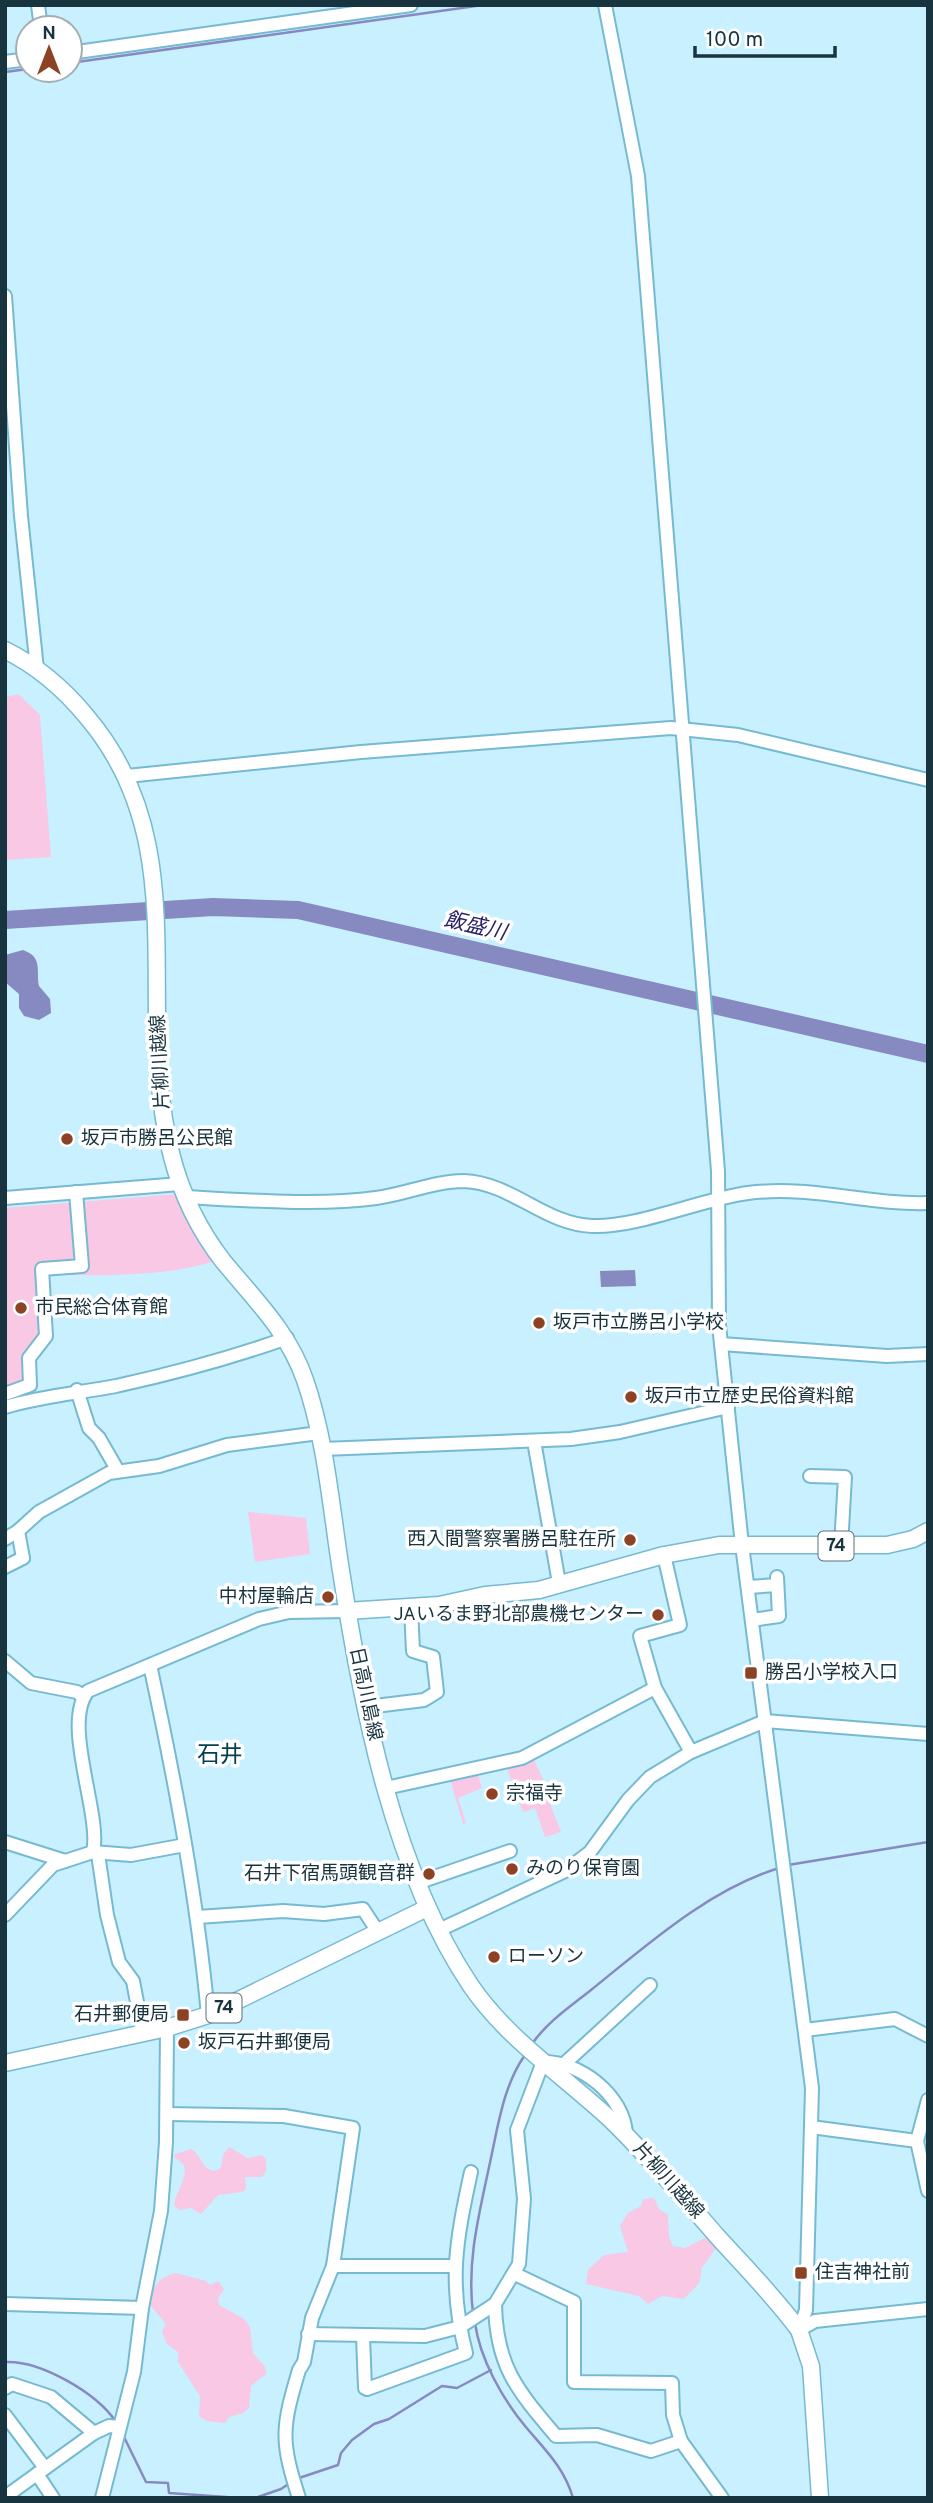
<svg xmlns="http://www.w3.org/2000/svg" width="933" height="2503" font-family="Overpass,'Noto Sans JP',sans-serif">
<style>
.green{fill:#f8c8e4}
.water{fill:#8789c1}
.lines{fill:none;stroke-linecap:round;stroke-linejoin:round}
.stream{stroke:#8789c1;stroke-width:2.5}
.river{stroke:#8789c1;stroke-width:18}
.minor-casing{stroke:#76bad2;stroke-width:16}
.major-casing{stroke:#76bad2;stroke-width:19}
.minor{stroke:#fff;stroke-width:12}
.major{stroke:#fff;stroke-width:16}
.poi-dot{fill:#8c4325;stroke:#fff;stroke-width:2.5}
.labels{text-anchor:middle;dominant-baseline:central;stroke-width:7;stroke-linejoin:round;paint-order:stroke}
.shield{fill:#fff;stroke:#5d7178;stroke-width:2}
.shield-label{font-size:18px;font-weight:bold;fill:#18343e}
.street-label{font-size:19px;fill:#18343e;stroke:#fff}
.poi-label{font-size:19px;fill:#18343e;stroke:#fff;text-anchor:start}
.water-label{font-size:21px;font-style:italic;fill:#2a2467;stroke:#fff}
.quarter-label{font-size:23px;fill:#044050;stroke:#fff}
</style>
<rect width="100%" height="100%" fill="#c8f0ff"/>
<g class="green">
<path d="M18,694L40,715L51,857L5,860V697Z"/>
<path d="M178,1194L216,1261C158,1278 100,1275 40,1275L44,1335L27,1357L28,1384L5,1392V1208Z"/>
<path d="M248,1512L306,1518L310,1554L255,1562Z"/>
<path d="M533,1758L551,1796L549,1801L561,1832L545,1837L535,1808L523,1812L506,1766Z"/>
<path d="M477,1772L482,1788L458,1798L466,1823L463,1824L450,1779Z"/>
<path d="M229,2147L248,2158L262,2155L266,2159V2171L262,2177H245L246,2189L242,2192L218,2195L201,2214L191,2208L179,2210L174,2205C175,2193 188,2178 184,2166C182,2161 176,2160 173,2155L191,2149C202,2155 201,2169 214,2171L221,2168L223,2155Z"/>
<path d="M654,2198L659,2209L668,2215L669,2237L673,2246L685,2248L707,2237L716,2248L701,2269C702,2287 693,2287 684,2299L662,2296L648,2304L639,2296L586,2284L588,2270L604,2255L628,2252L620,2226L628,2213L641,2206L643,2199Z"/>
<path d="M175,2273L206,2281L210,2285L218,2281L224,2289L218,2299L219,2305L244,2319L250,2327L253,2353L265,2367L266,2374L251,2386L249,2408L243,2413L229,2417L225,2423L207,2421L199,2416L200,2396L178,2362V2352L166,2343L162,2331L166,2324L151,2306C152,2287 156,2279 175,2273Z"/>
</g>
<g class="water">
<path d="M23,950C43,957 36,970 39,986L50,999L51,1013L39,1020L24,1016L19,1008V994L5,982V955Z"/>
<path d="M635,1270L636,1286L601,1287L600,1271Z"/>
</g>
<g class="lines">
<g class="stream">
<path d="M70,63L483,5"/>
<path d="M5,72L28,69"/>
<path d="M788,1865L928,1842"/>
<path d="M532,2044C547,2022 571,2006 591,1990C647,1945 708,1890 779,1868"/>
<path d="M473,2313C466,2258 481,2207 492,2153C499,2120 505,2083 525,2055"/>
<path d="M475,2323C480,2359 502,2398 525,2426C545,2450 564,2467 573,2498"/>
<path d="M5,2362C40,2360 97,2393 116,2422"/>
<path d="M124,2437L146,2482L168,2483L169,2493L240,2498"/>
<path d="M299,2478L338,2465L341,2453L352,2440L374,2424L389,2419L442,2386L457,2388L491,2370"/>
<path d="M255,2498L281,2489L290,2483"/>
</g>
<path class="river" d="M5,920L213,907L298,910L928,1054"/>
<g class="minor-casing">
<g id="minor">
<path d="M38,5L41,28"/>
<path d="M605,5L638,176L718,1171L719,1325L742,1545L812,2088L806,2310L799,2330"/>
<path d="M70,53L411,5"/>
<path d="M5,62L28,59"/>
<path d="M5,296L21,516L37,669"/>
<path d="M127,776L361,752L671,728L738,735L928,780"/>
<path d="M185,1197C244,1200 318,1206 376,1198C406,1194 434,1181 464,1181C512,1183 544,1224 592,1226C637,1228 701,1199 748,1193C812,1185 868,1205 928,1203"/>
<path d="M5,1198L180,1184"/>
<path d="M721,1344L887,1356L928,1354"/>
<path d="M77,1390L89,1428L99,1438L118,1471"/>
<path d="M5,1394L30,1385L29,1358L46,1336L42,1269L82,1266L76,1192"/>
<path d="M5,1407C42,1396 79,1393 116,1386C175,1373 231,1358 287,1338"/>
<path d="M534,1441L559,1583"/>
<path d="M323,1449L571,1439L620,1432L728,1407"/>
<path d="M810,1476L845,1477L841,1546"/>
<path d="M5,1539L18,1531"/>
<path d="M5,1567L23,1558L18,1531L39,1512L109,1473L159,1466L227,1445L319,1433"/>
<path d="M748,1587L777,1585"/>
<path d="M752,1620L779,1616L777,1577"/>
<path d="M5,1661L31,1683L77,1692L84,1697"/>
<path d="M150,1665C175,1781 197,1897 208,2015"/>
<path d="M655,1688L640,1636L680,1625L664,1555"/>
<path d="M367,1707L424,1700L437,1692L433,1657L413,1651L411,1608"/>
<path d="M386,1788L522,1758L655,1688L691,1752"/>
<path d="M5,1842L65,1861"/>
<path d="M93,1852C102,1816 61,1723 88,1691L259,1619L289,1612L347,1611"/>
<path d="M98,1854L107,1915L119,1962L133,1981L143,2034"/>
<path d="M417,1883L510,1851"/>
<path d="M5,1915L53,1865L93,1852L131,1855L185,1845"/>
<path d="M198,1917L283,1911L324,1914L363,1909L378,1932"/>
<path d="M439,1930L565,1871L590,1852L628,1800L650,1777L691,1752L765,1721L928,1734"/>
<path d="M805,2030L895,2019L928,2036"/>
<path d="M563,2065L650,1985"/>
<path d="M928,2100L917,2141L928,2191"/>
<path d="M167,2114L284,2116L353,2128L333,2266L312,2318L304,2362L299,2370C282,2427 280,2440 299,2498"/>
<path d="M811,2127L917,2141"/>
<path d="M333,2266H454"/>
<path d="M5,2304L142,2308"/>
<path d="M495,2304C496,2366 517,2390 556,2436L597,2435L651,2451L681,2441L673,2415L672,2383L574,2382V2302L515,2274"/>
<path d="M799,2330L815,2321L928,2309"/>
<path d="M308,2334L425,2336L460,2327L495,2304L519,2264L524,2199L517,2130L543,2062C580,2061 625,2096 626,2135"/>
<path d="M363,2336L365,2388L367,2389L466,2353C448,2283 456,2241 471,2172"/>
<path d="M5,2388L12,2384L51,2397L94,2433"/>
<path d="M5,2415L45,2468"/>
<path d="M681,2441L722,2498"/>
<path d="M37,2474L53,2498"/>
<path d="M5,2497L94,2433L109,2426L119,2427"/>
<path d="M102,2498L134,2372L142,2308L161,2211L166,2142L167,2028"/>
</g>
</g>
<g class="major-casing">
<g id="major">
<path d="M5,650C37,666 65,690 87,717C198,848 132,1007 172,1157C182,1195 199,1230 223,1261C255,1300 288,1331 305,1380C326,1441 331,1507 341,1571C362,1707 393,1870 471,1986C508,2040 564,2076 611,2120C648,2156 682,2196 716,2235C744,2266 774,2296 799,2330L811,2366L820,2498"/>
<path d="M347,1611L439,1605L485,1595L539,1590L664,1555L719,1545H887L913,1539L928,1531"/>
<path d="M5,2063L167,2028L208,2015L427,1908"/>
</g>
</g>
<use href="#minor" class="minor"/>
<use href="#major" class="major"/>
</g>
<g class="poi-dot">
<circle cx="67" cy="1139" r="7"/>
<circle cx="21" cy="1308" r="7"/>
<circle cx="539" cy="1323" r="7"/>
<circle cx="631" cy="1397" r="7"/>
<circle cx="630" cy="1540" r="7"/>
<circle cx="328" cy="1597" r="7"/>
<circle cx="658" cy="1615" r="7"/>
<rect x="744" y="1666" width="14" height="14" rx="3.5"/>
<circle cx="492" cy="1794" r="7"/>
<circle cx="512" cy="1869" r="7"/>
<circle cx="429" cy="1874" r="7"/>
<circle cx="494" cy="1957" r="7"/>
<rect x="176" y="2008" width="14" height="14" rx="3.5"/>
<circle cx="184" cy="2043" r="7"/>
<rect x="794" y="2266" width="14" height="14" rx="3.5"/>
</g>
<g class="labels">
<g class="shield">
<rect x="818.5" y="1531.5" width="35" height="29" rx="5"/>
<rect x="206.5" y="1993.5" width="35" height="29" rx="5"/>
</g>
<g class="shield-label">
<text x="836" y="1546">74</text>
<text x="224" y="2008">74</text>
</g>
<g class="street-label">
<text transform="translate(161 1062) rotate(-93)">片柳川越線</text>
<text transform="translate(365 1694) rotate(78)">日高川島線</text>
<text transform="translate(668 2181) rotate(48)">片柳川越線</text>
</g>
<g class="poi-label">
<text x="81" y="1139">坂戸市勝呂公民館</text>
<text x="35" y="1308">市民総合体育館</text>
<text x="553" y="1323">坂戸市立勝呂小学校</text>
<text x="645" y="1397">坂戸市立歴史民俗資料館</text>
<text x="616" y="1540" text-anchor="end">西入間警察署勝呂駐在所</text>
<text x="314" y="1597" text-anchor="end">中村屋輪店</text>
<text x="644" y="1615" text-anchor="end">JAいるま野北部農機センター</text>
<text x="765" y="1673">勝呂小学校入口</text>
<text x="506" y="1794">宗福寺</text>
<text x="526" y="1869">みのり保育園</text>
<text x="415" y="1874" text-anchor="end">石井下宿馬頭観音群</text>
<text x="508" y="1957">ローソン</text>
<text x="169" y="2015" text-anchor="end">石井郵便局</text>
<text x="198" y="2043">坂戸石井郵便局</text>
<text x="815" y="2273">住吉神社前</text>
</g>
<g class="water-label">
<text transform="translate(475 927) rotate(13)">飯盛川</text>
</g>
<g class="quarter-label">
<text x="220" y="1756">石井</text>
</g>
</g>
<rect width="933" height="2503" fill="none" stroke="#18343e" stroke-width="14"/>
<g transform="translate(49 49)"><circle r="33" fill="#ffffff" stroke="#a3aeb2" stroke-width="2"/>
<path d="M0-5L12 26L0 18L-12 26Z" fill="#8c4325"/>
<text y="-10" font-size="19" font-weight="bold" text-anchor="middle" fill="#18343e">N</text>
</g>
<path d="M695 46v10h140v-10" fill="none" stroke="#18343e" stroke-width="3.5"/>
<text x="706" y="46" font-size="21" fill="#18343e" stroke="#ffffff" stroke-width="5" paint-order="stroke">100 m</text>
</svg>
